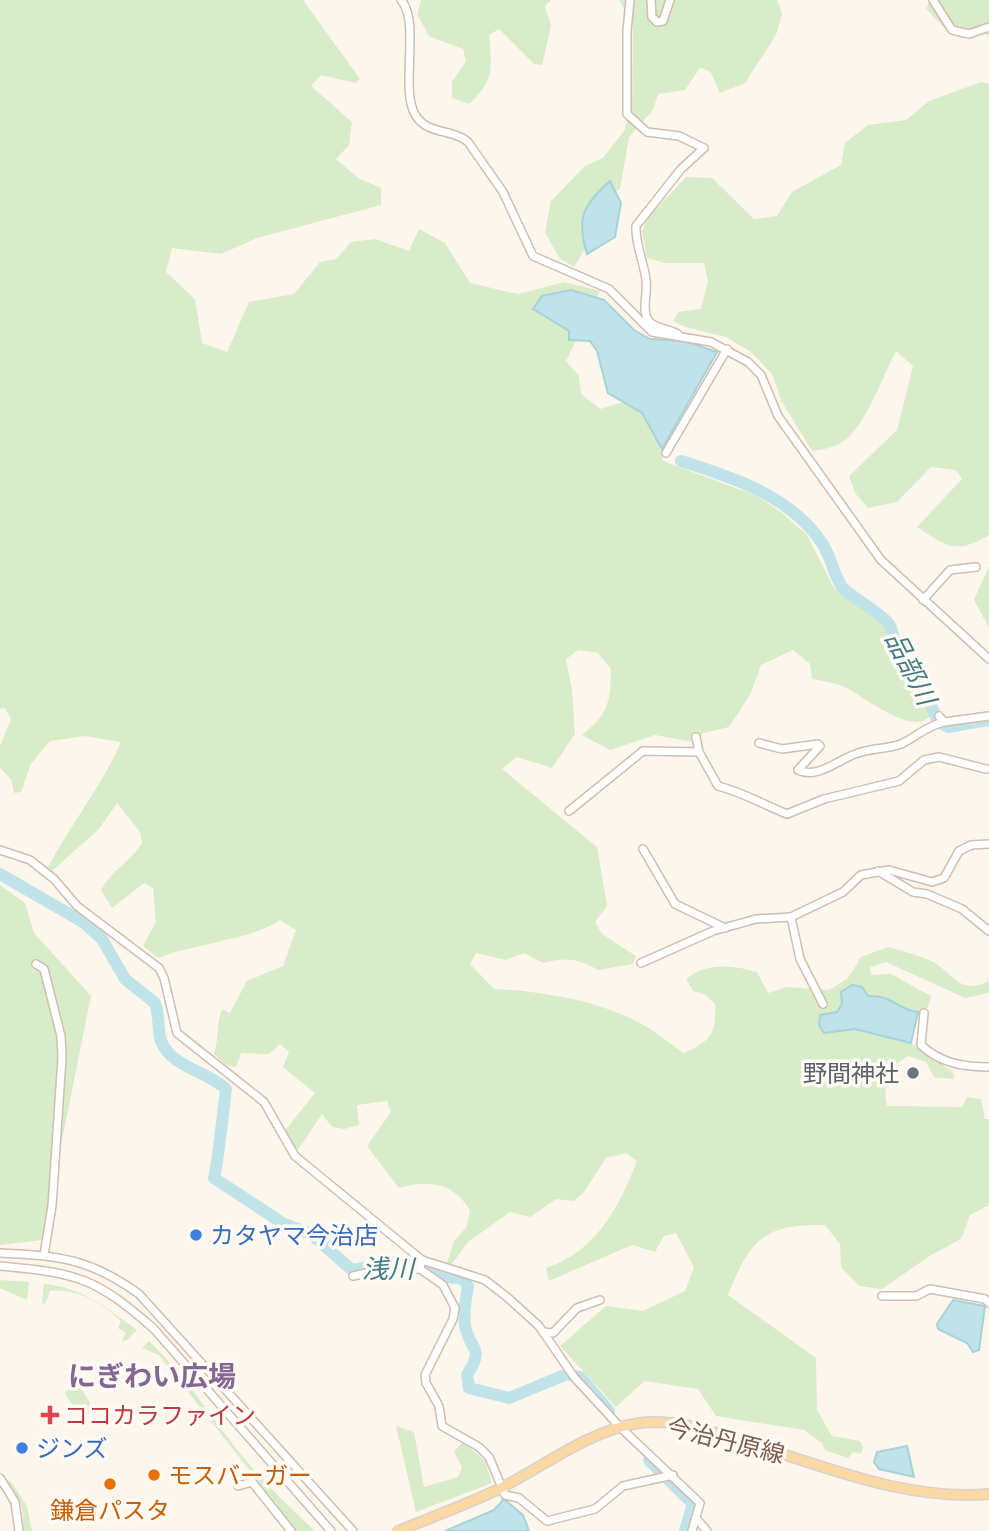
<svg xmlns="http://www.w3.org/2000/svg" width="989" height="1531" font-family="'Titillium Web','Noto Sans JP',sans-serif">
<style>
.green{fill:#d8ecc9}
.water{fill:#bfe3e8;stroke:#a5d3da;stroke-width:2}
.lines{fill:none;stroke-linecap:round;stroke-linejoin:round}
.river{stroke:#bfe3e8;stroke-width:12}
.minor-casing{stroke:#d1beb0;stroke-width:10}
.major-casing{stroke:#dad1cd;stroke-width:12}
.minor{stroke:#fff;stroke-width:7}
.major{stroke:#fbd9a5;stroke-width:9}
.worship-dot{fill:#6b7280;stroke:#fffaf3;stroke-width:2.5}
.shop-dot{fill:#3f7fe0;stroke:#fffaf3;stroke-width:2.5}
.health-dot{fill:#e0444e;stroke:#fffaf3;stroke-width:2.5}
.food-dot{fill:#e8710a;stroke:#fffaf3;stroke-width:2.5}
.labels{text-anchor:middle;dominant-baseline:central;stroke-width:7;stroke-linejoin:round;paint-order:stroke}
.worship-label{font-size:24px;fill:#5b616d;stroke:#fffaf3;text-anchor:end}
.shop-label{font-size:24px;fill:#366cbe;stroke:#fffaf3;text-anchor:start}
.health-label{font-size:24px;fill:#be3a42;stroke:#fffaf3;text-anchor:start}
.street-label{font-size:24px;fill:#7a5c4d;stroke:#fffaf3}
.food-label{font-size:24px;fill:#c56008;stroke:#fffaf3;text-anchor:start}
.water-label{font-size:26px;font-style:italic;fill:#437c86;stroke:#fffaf3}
.quarter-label{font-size:28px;font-weight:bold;fill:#846695;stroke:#fffaf3}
</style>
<rect width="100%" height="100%" fill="#fdf6ec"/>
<g class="green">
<path d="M0,0H303L360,79L355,83L321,75L311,86L352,122L349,145L336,159L358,178L381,188V205L257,238L221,254L172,248L166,272L195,299L202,343L227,352L249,302L294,294L320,262L336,259L351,242L375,239L409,251L419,229L445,243L470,283L518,294L565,282L600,291L566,361L579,376L581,394L600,409L630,400C655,416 658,432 663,461L757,496L782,513L807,535L834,588L885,625L889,647L934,712C914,743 860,691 840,685C831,682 821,681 812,679L810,664L793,650L761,665L751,693L729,727L703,733L698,743L655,735L610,750L582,735C609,713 610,703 611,669L598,653L578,650L566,659L572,690L575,734L552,768L517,757L502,769L597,847L607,906L595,922L602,934L636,956L633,964L598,970C578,958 565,957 543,963L524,953L506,960L476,953L470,964L494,989C540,991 596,1000 638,1022C654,1030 669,1043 684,1053C710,1041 717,1034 715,1004L706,995L693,991L686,979C706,962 733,965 757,972L768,993L786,987L829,990L848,978L861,957L888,947C902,951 917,955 931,961C955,973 958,996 989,981V993L965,998L886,962L870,967L871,975L891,974L931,996L928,1007L896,1033L953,1072L954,1079L934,1077L926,1062L908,1056C886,1070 883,1081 887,1106L962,1107L967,1097L981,1099L985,1119H989V1205L970,1215L961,1239L931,1255L882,1289L859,1286L841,1267L840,1244L825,1225C764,1224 750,1239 728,1295L816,1358L817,1410L832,1436L860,1441L863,1447L861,1454L853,1452L848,1458L825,1450L822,1443L804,1430L716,1416L698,1389L644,1381L616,1407L560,1346L606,1306L643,1311L685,1291L694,1267L676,1233L664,1236L655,1252L632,1245L549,1281L546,1268C596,1252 619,1207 637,1161L626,1153L606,1158L584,1192L574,1201L556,1199L530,1217L510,1212L468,1242L451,1265L447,1263L454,1241L466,1228L470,1211C455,1183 429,1179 399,1188L367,1146L391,1112L387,1101L357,1105L359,1125L344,1129L332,1127L322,1114L298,1150L283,1133L315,1093L283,1067L289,1052L280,1044L269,1054L241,1053L236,1067L226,1065L214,1054C219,1038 216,1025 222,1009L230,1013L247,981L283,966L296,930L280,920C253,939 193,944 158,958L143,946L156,922L153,888L144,883L112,908L101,890C112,870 130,862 142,843L140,832L117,803L99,829L52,871L48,867C71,824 101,787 121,742L85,736L50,741L31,764L21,792L14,793L11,779L0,768V746L11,719L5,708L0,709Z"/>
<path d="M421,0H551L545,6L551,26L542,65L534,64L499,29L489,35C492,67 495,80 469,104L452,98V82L466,61L463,49L429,36L417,14Z"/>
<path d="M619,0H777L782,14L776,35L745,83L720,93L710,71L700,68L685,90L658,94L653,110L629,137L620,189L599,202L589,242L574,267L560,259L545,232L551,201L585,166L603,158L624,131L632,106L633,25Z"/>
<path d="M930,0H989V36L985,34C952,45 949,31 926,9Z"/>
<path d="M981,82L989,84V535C955,555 948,547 917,527L962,479L956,470L931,467L897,502L868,508L855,493L849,476L897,430L913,366L896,351C883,376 868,419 848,438C838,447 824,449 812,451L782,402L772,374L751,352L726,337L685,327L673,321L678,312L701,309L708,281L704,263H665L647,258L642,231L648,217L686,177L712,178L754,219L777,216L792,192L841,165L845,143L868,125L906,120L929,101Z"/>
<path d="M989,566V626H988L974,600Z"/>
<path d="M0,885L25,903L34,933L91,996L42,1240L0,1245Z"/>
<path d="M0,1280L29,1282L27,1300L0,1288Z"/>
<path d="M44,1284C82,1287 108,1309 137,1330L127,1340L122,1341L126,1333L118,1328L121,1321C101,1303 78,1288 50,1291L45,1304L42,1303Z"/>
<path d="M149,1341C186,1376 212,1419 244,1458C266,1484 290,1508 315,1531H293L262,1488L247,1475L251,1472L159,1355L142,1348Z"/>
<path d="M73,1385L80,1386L90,1403V1412L80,1418L65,1393Z"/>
<path d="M396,1426L414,1432L424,1487L458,1477L462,1467L454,1452L463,1442L485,1461L492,1483L416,1512Z"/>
<path d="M10,1480L27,1506L32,1531H24L22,1507L8,1481Z"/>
</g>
<g class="water">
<path d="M610,181L621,203L615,237L587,254C576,218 583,205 610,181Z"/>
<path d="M571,290L604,300L634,330L650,339L685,341L717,352L662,449L642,413L608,393L597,351L590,341L569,340V331L533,309L542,296Z"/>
<path d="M852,985L862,987L868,996C893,995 898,1010 918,1012L911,1043L855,1029L824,1033L819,1025L820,1015L837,1012L842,1004L841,992Z"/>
<path d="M953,1300L985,1306L979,1350L973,1352L967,1343L938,1329L937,1324Z"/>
<path d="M907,1446L914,1477L879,1469L874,1462L877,1452Z"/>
<path d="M504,1499L523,1515L529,1531H445L494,1510Z"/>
</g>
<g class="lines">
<g class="river">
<path d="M681,461C732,477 791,496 822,543C831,556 833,574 842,587C849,596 876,609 888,623C894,629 892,640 897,647C911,675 927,690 938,722L948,727L989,720"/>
<path d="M0,874L83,922L102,939L125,979L155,1003C160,1016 157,1029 161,1041C171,1067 207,1071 226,1089C222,1119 220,1149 214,1178L284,1224L311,1234L352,1270L396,1262L416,1263L441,1276L463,1279L468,1286C466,1299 463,1311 465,1325C469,1351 486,1346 467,1375L469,1388L509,1398L567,1374L580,1377L609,1411"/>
<path d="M649,1460L693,1504L685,1531"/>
</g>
<g class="minor-casing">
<g id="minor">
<path d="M401,0C421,21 399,92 416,116C428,135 454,129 468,142L503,192L533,256L609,289L652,332L711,342L748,362L761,375L778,416L881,560L989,659"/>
<path d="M630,0L627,31V114L647,132L679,136L704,148L681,169L636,226C635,244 644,262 646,280C648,291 642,308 647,318C652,329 670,328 679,335"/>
<path d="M651,0L652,17L657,22L663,21L670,0"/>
<path d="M933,0L952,30L969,34L989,27"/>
<path d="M666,453L727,349"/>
<path d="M923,600L950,570L976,567"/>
<path d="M939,716L944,722L989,716"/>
<path d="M696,737L699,752"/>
<path d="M759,743L782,749L818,744L820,746L798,770C818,780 840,758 858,753C872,748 888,749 901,744C918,736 924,727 944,722"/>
<path d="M569,811L643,751L699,752L718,786C745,793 762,804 787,814L824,799L899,781L924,760L939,757L986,769"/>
<path d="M643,849L675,904L725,928"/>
<path d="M0,850L30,860L54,879L77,906L159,968L164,978L177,1033L264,1102L295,1156L422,1260L485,1280L507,1297L539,1326L574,1377L620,1427L700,1503L692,1531"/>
<path d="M878,871L913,892L927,894L962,909L989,931"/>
<path d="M791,917L800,959L823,1004"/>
<path d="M641,963L713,931L756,919L791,917L843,892L861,875L889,870L932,882L944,878L959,851L971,845L989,844"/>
<path d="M36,964L44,969L61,1036L62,1058L52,1206L44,1255"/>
<path d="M924,1013L921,1045C940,1063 963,1067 989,1067"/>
<path d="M0,1253C60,1256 89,1258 139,1294L353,1531"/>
<path d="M422,1260L420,1269L443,1285L455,1308L453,1319L425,1375L426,1383L439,1406L442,1426L479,1447L489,1457L505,1495L519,1498L547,1521L595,1509L623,1486L673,1475"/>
<path d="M0,1266C77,1273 95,1277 154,1329L331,1531"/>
<path d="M353,1276L375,1271L420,1269"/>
<path d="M882,1296H916L930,1289L985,1299L989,1303"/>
<path d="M543,1332L553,1333L577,1308L600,1300"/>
<path d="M0,1478L15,1502L19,1531"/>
<path d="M238,1486L252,1482L291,1531"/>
<path d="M696,1518L707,1531"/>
</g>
</g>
<g class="major-casing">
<path id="major" d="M398,1531C432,1517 468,1504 501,1488C546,1465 588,1431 639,1423C676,1418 713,1432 748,1443C827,1467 906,1501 989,1494"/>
</g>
<use href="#minor" class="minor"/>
<use href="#major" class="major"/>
</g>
<circle class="worship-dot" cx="913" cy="1073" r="7"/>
<g class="shop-dot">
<circle cx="196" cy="1235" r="7"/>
<circle cx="22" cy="1448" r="7"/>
</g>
<path class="health-dot" d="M46.5 1404.5h7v7h7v7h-7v7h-7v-7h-7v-7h7z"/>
<g class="food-dot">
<circle cx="154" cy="1475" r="7"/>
<circle cx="110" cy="1484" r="7"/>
</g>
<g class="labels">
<g class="worship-label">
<text x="899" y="1073">野間神社</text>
</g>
<g class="shop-label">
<text x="210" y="1235">カタヤマ今治店</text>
<text x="36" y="1448">ジンズ</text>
</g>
<g class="health-label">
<text x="64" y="1415">ココカラファイン</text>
</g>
<g class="street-label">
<text transform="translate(726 1440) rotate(14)">今治丹原線</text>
</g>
<g class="food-label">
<text x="168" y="1475">モスバーガー</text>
<text x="110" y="1510" text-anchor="middle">鎌倉パスタ</text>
</g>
<g class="water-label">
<text transform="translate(911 668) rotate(63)">品部川</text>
<text x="388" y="1268">浅川</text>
</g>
<g class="quarter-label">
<text x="152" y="1375">にぎわい広場</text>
</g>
</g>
</svg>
